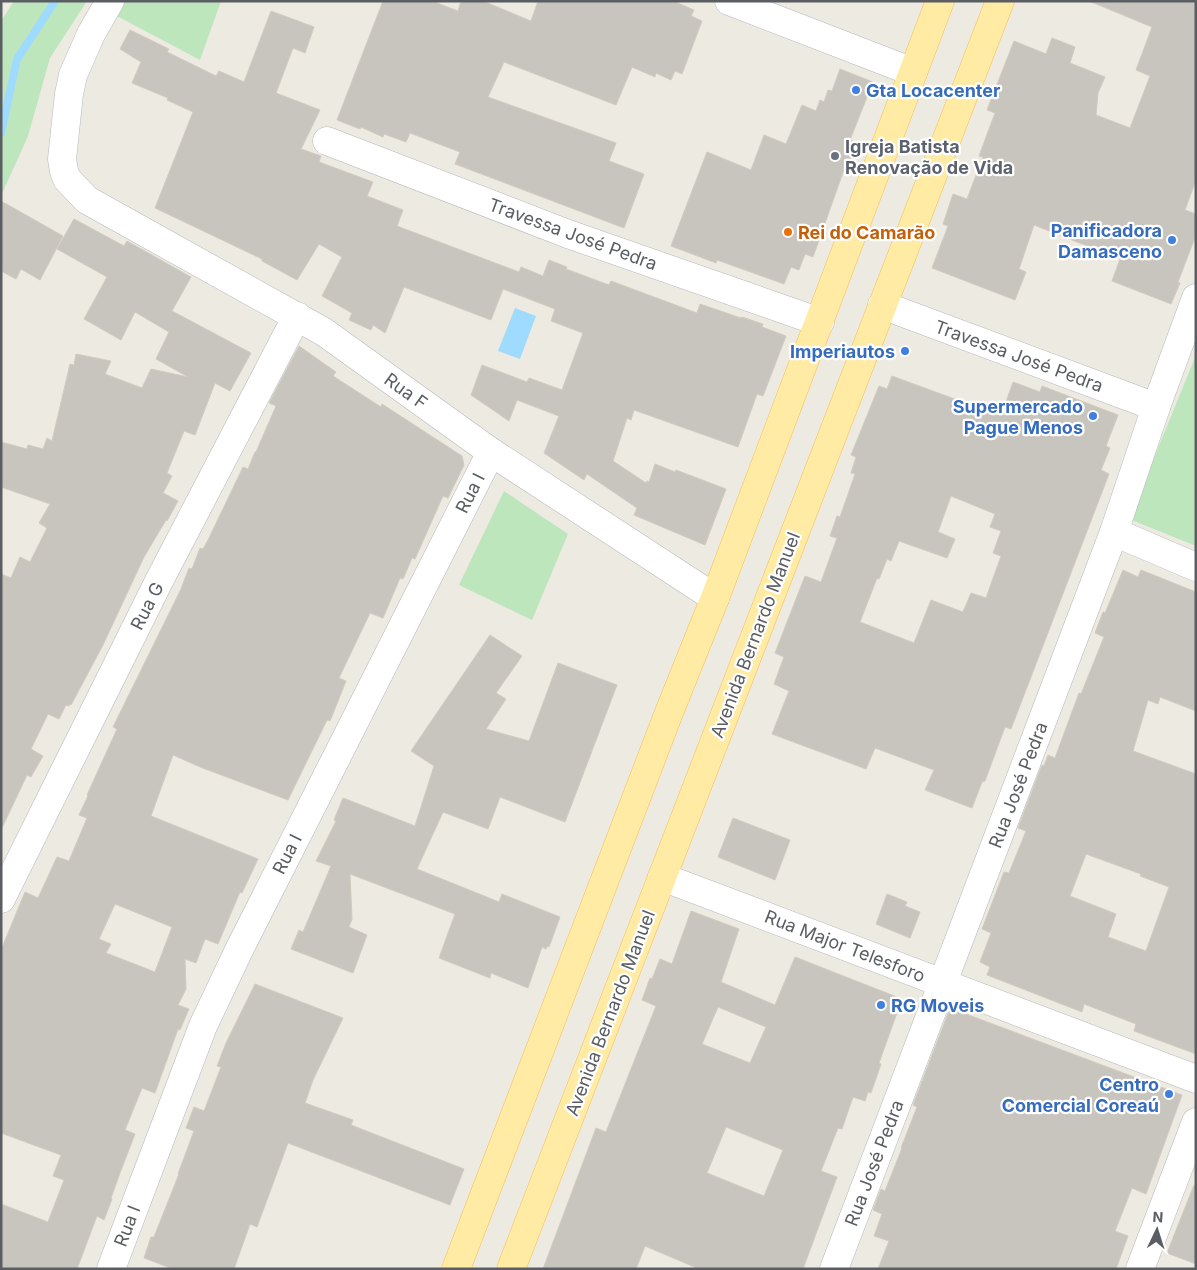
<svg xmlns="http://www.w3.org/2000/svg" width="1197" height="1270" font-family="Inter,sans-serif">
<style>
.green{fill:#bee6bc}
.water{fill:#9fdbff}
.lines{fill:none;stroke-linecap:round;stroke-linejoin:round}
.stream{stroke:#9fdbff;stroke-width:8}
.building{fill:#c8c4be;stroke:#d2cbbf;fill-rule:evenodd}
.minor-casing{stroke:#b4b8bc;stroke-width:29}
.major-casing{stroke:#f7bf50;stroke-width:29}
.minor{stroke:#fff;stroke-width:28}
.major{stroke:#ffeba4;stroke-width:28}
.shop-dot{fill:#3f7fe0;stroke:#fff;stroke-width:2}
.worship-dot{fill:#6b7280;stroke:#fff;stroke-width:2}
.food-dot{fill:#e8710a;stroke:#fff;stroke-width:2}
.labels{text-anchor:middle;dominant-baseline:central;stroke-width:4.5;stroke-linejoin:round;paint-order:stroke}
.shop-label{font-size:18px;font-weight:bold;fill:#366cbe;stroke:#fff;text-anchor:end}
.worship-label{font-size:18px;font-weight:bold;fill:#5b616d;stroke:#fff;text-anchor:start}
.food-label{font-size:18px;font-weight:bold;fill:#c56008;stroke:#fff;text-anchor:start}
.street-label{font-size:18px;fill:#5a5e63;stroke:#fff}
</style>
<rect width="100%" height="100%" fill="#edeae1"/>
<g class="green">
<path d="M14,1H87L50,58L28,136L1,196V21Z"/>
<path d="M122,1H221L200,60L115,15Z"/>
<path d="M1196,355V546L1129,519Z"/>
<path d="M504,491L568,534L532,620L459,585Z"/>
</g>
<path class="water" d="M515,308L536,316L520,359L498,351Z"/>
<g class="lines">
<path class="stream" d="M1,133L17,59L55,1"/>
</g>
<g class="building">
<path d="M383,1H432L458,11L461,1H483L531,21L538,1H673L694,10L691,16L702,21L682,74L675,71L671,80L656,73L655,77L632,67L616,105L504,62L488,97L616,143L609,161L644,174L624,228L455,164L460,152L410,133L406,142L384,134L383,137L361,127L360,129L337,120Z"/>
<path d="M1089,1H1196V180L1185,210L1196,214V235L1178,282L1180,283L1171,304L1112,281L1120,259L1034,225L1019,269L1026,272L1015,300L932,268L948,226L943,224L953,194L967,199L983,157L979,156L995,113L987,110L1014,41L1046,54L1052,38L1075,47L1070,63L1105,77L1098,93L1096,115L1130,128L1150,76L1136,70L1152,27Z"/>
<path d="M271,11L314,27L305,53L293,48L276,93L320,110L301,149L321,156L319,162L373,182L367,196L403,210L397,226L519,272L521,267L543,276L549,260L567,267L566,269L609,285L611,281L697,313L700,304L741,318L742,317L763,324L762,327L786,336L763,396L757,394L738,447L634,410L631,420L627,418L613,461L646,483L647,481L649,482L655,464L675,472L676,470L726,489L705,545L634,515L637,508L587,474L584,480L544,453L559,416L517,400L509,421L471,395L482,365L527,382L529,378L562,390L583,333L551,321L555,309L503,289L491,320L404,287L385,333L373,325L371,330L349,320L352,313L322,296L342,257L319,244L297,280L262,261V259L155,208L193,112L167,100L168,98L132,83L141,62L120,49L130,30L169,49L167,52L216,76L219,71L244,82Z"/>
<path d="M840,69L873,82L850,140L859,144L849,169L845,167L813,257L805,254L799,270L791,267L784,284L717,260L716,263L671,246L707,152L751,170L764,135L786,144L802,105L816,111L820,100L824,102L828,90L832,91Z"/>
<path d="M1,201L63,236L40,280L21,269L16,279L1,271Z"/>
<path d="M74,219L124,246L127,241L191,277L172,311L251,353L230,391L215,383L195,435L184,431L167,473L172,476L163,493L178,501L167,521L166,520L144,557L103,645L71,705L70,704L69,706L66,705L59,719L48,714L31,749L43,756L31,777L27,775L1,830V574L11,578L20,557L30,562L47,528L39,523L50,504L1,487V442L27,449L28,445L43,449L47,438L52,441L70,364L74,365L76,354L111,361L105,374L142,388L151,369L188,377L156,359L169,332L135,312L121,340L84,319L107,277L57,249Z"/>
<path d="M299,346L336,372L333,376L381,407L382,404L462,456L464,465L448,498L443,496L415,559L412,558L403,579L400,578L383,618L370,613L339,678L346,681L330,721L327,720L288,800L200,767L173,755L151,816L258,859L242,893L240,892L218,944L205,939L196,963L185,959L186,989L178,1005L189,1009L180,1030L178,1029L155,1093L142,1088L125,1130L135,1134L120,1173L111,1198L112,1199L104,1220L97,1216L77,1269H1V1204L48,1222L64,1180L53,1176L61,1155L1,1133V950L25,892L38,898L57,857L69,861L87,818L79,815L88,796L87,795L117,729L113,727L181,589L189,568L192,569L200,548L203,549L208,540L243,467L248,469L255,452H256L276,406L269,403ZM115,904L172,927L155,972L106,953L111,944L99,939Z"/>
<path d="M892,376L1001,416L1013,382L1040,392L1042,386L1118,415L1106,446L1110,448L1101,470L1109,474L1011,729L1005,727L985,781L982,782L972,808L925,790L934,770L875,748L866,769L772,734L789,691L774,684L784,657L775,653L805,576L821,582L837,538L830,536L837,516L840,517L855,474L851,473L856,457L851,455L879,386L887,389ZM951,496L995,514L990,527L1001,531L993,553L1001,556L986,598L971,593L963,612L931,600L914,643L860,622L877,578L879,579L887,559L891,561L899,541L947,558L955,539L938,532Z"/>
<path d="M1123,570L1138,577L1141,570L1196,592V711L1160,697L1158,704L1148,700L1133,751L1196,774V1054L1134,1031L1136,1024L1084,1004L1082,1012L987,975L990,967L980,962L991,933L982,929L1004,872L1009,873L1026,831L1018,828L1042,765L1044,766L1048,755L1055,758L1079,693L1081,694L1104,637L1095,633L1103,612L1105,613ZM1086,854L1141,874L1140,876L1169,887L1146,951L1108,937L1116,914L1070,896Z"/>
<path d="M490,635L522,656L496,693L506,699L486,729L529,741L558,663L617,685L565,822L500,797L488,829L443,812L417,869L499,902L502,894L560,917L549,947L547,946L546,949L542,947L528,988L491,973L490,978L439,958L455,914L350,874L352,919L349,927L367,935L353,973L291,949L299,930L303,932L331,866L316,861L336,821L334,820L343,798L415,826L434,766L411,751Z"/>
<path d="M733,818L790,840L775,880L718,857Z"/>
<path d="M887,894L907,902L905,906L920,912L910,938L876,924Z"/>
<path d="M691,911L739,929L721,982L775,1005L795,957L902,999L879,1063L881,1064L871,1093L868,1092L865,1101L853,1097L842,1129L838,1128L821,1171L837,1177L803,1269H699L645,1246L636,1269H543L596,1128L606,1132L656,1006L642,1000L650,978L652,979L660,959L672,964ZM718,1007L766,1027L750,1063L702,1044ZM726,1127L783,1150L764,1196L707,1173Z"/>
<path d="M255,984L343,1018L313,1080L305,1103L353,1120L351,1125L464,1169L450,1205L288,1143L257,1227L250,1224L234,1269H173L144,1258L151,1237H154L179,1174H178L194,1131L186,1128L194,1107L204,1111L221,1067L217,1066L226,1043Z"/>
<path d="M950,1008L1182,1095L1146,1194L1132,1188L1115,1231L1128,1236L1116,1269H878L889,1241L874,1236L882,1214L873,1210L881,1189L885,1191L902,1148H901L917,1107L913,1105Z"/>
<path d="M1194,1185L1196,1186V1264L1167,1253Z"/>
</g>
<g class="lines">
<g class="minor-casing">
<g id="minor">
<path d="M110,1L91,34L73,75L69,94L62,159L64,171L67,179L87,200L324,332L491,452L715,598"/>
<path d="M729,1L913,72"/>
<path d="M327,141L568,234L820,322"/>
<path d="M882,305L1156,407"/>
<path d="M1114,532L1196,567"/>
<path d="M662,877L1196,1079"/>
<path d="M1,899L159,581L297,316"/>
<path d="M111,1269L203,1026L240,948L491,452"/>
<path d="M834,1269L1114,532L1156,407L1196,298"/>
<path d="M1140,1269L1196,1122"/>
</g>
</g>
<g class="major-casing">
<g id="major">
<path d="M456,1269L668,715L715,598L940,1"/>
<path d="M511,1269L1000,1"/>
</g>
</g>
<use href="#minor" class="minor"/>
<use href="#major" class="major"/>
</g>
<g class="shop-dot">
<circle cx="856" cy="90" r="5"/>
<circle cx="1172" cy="240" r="5"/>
<circle cx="905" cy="351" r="5"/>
<circle cx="1093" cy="416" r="5"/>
<circle cx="881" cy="1005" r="5"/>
<circle cx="1169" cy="1094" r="5"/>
</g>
<circle class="worship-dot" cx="835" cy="156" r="5"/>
<circle class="food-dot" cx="788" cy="232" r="5"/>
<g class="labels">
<g class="shop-label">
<text x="866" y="90" text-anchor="start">Gta Locacenter</text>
<text x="1162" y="230">Panificadora<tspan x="1162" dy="21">Damasceno</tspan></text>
<text x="895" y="351">Imperiautos</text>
<text x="1083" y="406">Supermercado<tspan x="1083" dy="21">Pague Menos</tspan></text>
<text x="891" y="1005" text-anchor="start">RG Moveis</text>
<text x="1159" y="1084">Centro<tspan x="1159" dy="21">Comercial Coreaú</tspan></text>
</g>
<g class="worship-label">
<text x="845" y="146">Igreja Batista<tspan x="845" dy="21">Renovação de Vida</tspan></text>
</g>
<g class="food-label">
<text x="798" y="232">Rei do Camarão</text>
</g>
<g class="street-label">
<text transform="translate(573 234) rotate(20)">Travessa José Pedra</text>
<text transform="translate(1019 356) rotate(20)">Travessa José Pedra</text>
<text transform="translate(406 391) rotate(36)">Rua F</text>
<text transform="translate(470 493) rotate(-63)">Rua I</text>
<text transform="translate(147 606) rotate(-63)">Rua G</text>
<text transform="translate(755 635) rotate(-69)">Avenida Bernardo Manuel</text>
<text transform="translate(1018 785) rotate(-69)">Rua José Pedra</text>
<text transform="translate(287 854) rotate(-63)">Rua I</text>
<text transform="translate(845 946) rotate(21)">Rua Major Telesforo</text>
<text transform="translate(610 1013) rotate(-69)">Avenida Bernardo Manuel</text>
<text transform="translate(874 1163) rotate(-69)">Rua José Pedra</text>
<text transform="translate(127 1226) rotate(-69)">Rua I</text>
</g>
</g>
<rect width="1197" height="1270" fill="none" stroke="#5a5e63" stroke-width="5"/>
<g transform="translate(1157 1230) rotate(4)" stroke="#ffffff" stroke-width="4" paint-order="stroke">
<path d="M0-4L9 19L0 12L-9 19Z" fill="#5a5e63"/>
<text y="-8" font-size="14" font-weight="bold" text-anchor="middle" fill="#5a5e63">N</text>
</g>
</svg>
